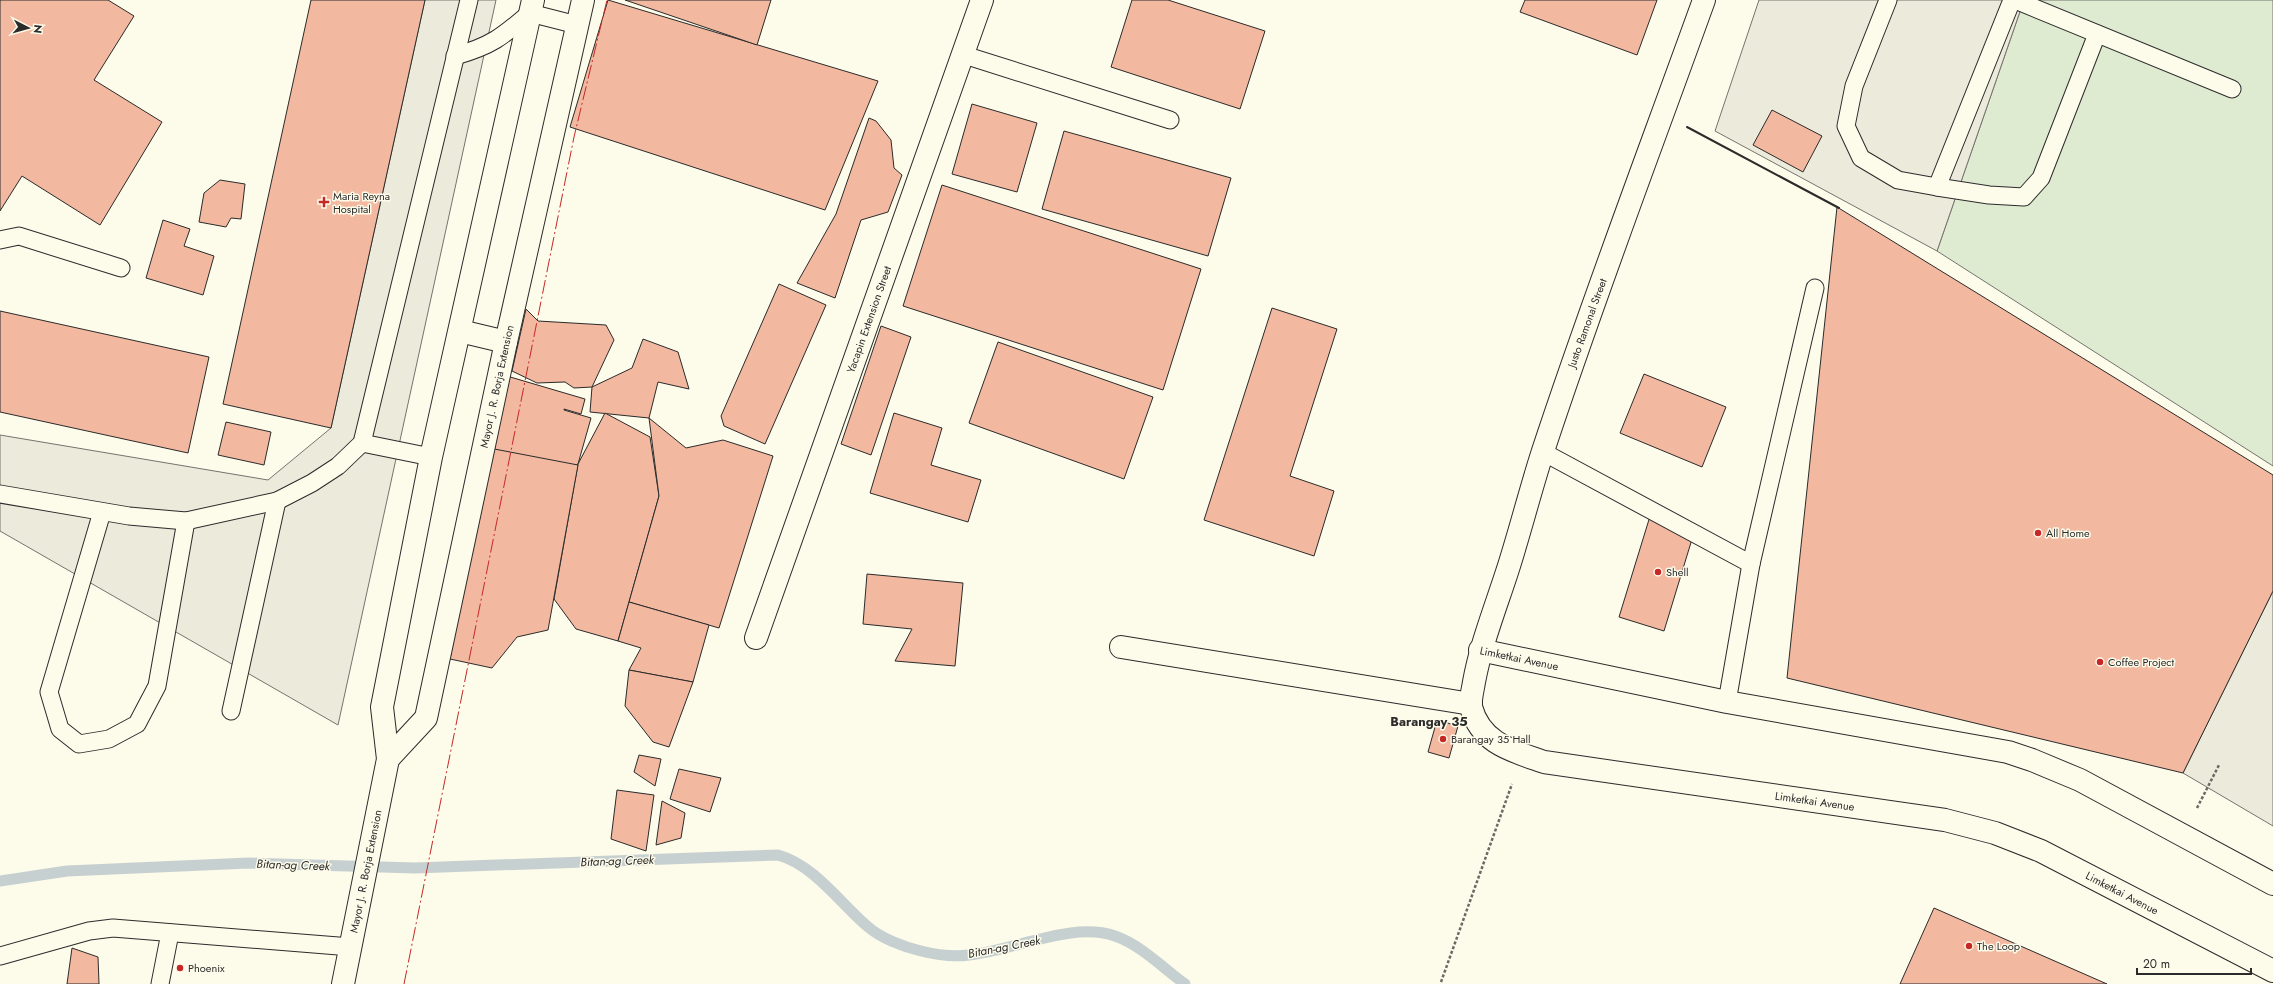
<svg xmlns="http://www.w3.org/2000/svg" width="2273" height="984" font-family="Jost,sans-serif">
<style>
.green{fill:#deebd1;stroke:#74746e}
.parking{fill:#eceadb;stroke:#74746e}
.lines{fill:none;stroke-linecap:round;stroke-linejoin:round}
.stream{stroke:#c7d0d0;stroke-width:11}
.building{fill:#f2b8a0;stroke:#2b2b2b}
.service-casing{stroke:#2b2b2b;stroke-width:19}
.minor-casing{stroke:#2b2b2b;stroke-width:24}
.tertiary-casing{stroke:#2b2b2b;stroke-width:24}
.primary-casing{stroke:#2b2b2b;stroke-width:24}
.path{stroke:#6a6964;stroke-width:2.5;stroke-dasharray:3 2;stroke-linecap:butt}
.service{stroke:#fdfbea;stroke-width:17}
.minor{stroke:#fdfbea;stroke-width:22}
.tertiary{stroke:#fdfbea;stroke-width:22}
.primary{stroke:#fdfbea;stroke-width:22}
.wall{stroke:#2b2b2b;stroke-width:2}
.power{stroke:#c62828;stroke-width:1;stroke-dasharray:14 3 2 3;stroke-linecap:butt}
.poi-dot{fill:#c62828;stroke:#fdfbea;stroke-width:1.5}
.labels{text-anchor:middle;dominant-baseline:central;stroke-width:3;stroke-linejoin:round;paint-order:stroke}
.poi-label{font-size:11px;fill:#2b2b2b;stroke:#fdfbea;text-anchor:start}
.street-label{font-size:11px;fill:#2b2b2b;stroke:#fdfbea}
.water-label{font-size:12px;font-style:italic;fill:#2b2b2b;stroke:#fdfbea}
.quarter-label{font-size:13px;font-weight:bold;fill:#2b2b2b;stroke:#fdfbea}
</style>
<rect width="100%" height="100%" fill="#fdfbea"/>
<path class="green" d="M2024,0H2273V466L1937,251Z"/>
<g class="parking">
<path d="M425,0H496L338,725L0,531V435L268,480L331,428Z"/>
<path d="M1759,0H2024L1937,251L1715,131Z"/>
<path d="M2273,591V826L2183,773Z"/>
</g>
<g class="lines">
<path class="stream" d="M0,881L67,871L249,863L415,868L778,855C814,865 839,902 867,926C880,938 904,947 921,951C937,955 954,957 969,955C1013,951 1072,921 1115,936C1141,945 1163,968 1185,984"/>
</g>
<g class="building">
<path d="M0,0H108L134,16L94,80L162,122L100,225L22,176L0,211Z"/>
<path d="M311,0H425L331,428L223,404Z"/>
<path d="M608,0L878,81L825,210L570,127Z"/>
<path d="M625,0H771L757,45Z"/>
<path d="M1132,0H1168L1265,31L1240,109L1111,67Z"/>
<path d="M1525,0H1657L1637,55L1520,12Z"/>
<path d="M972,104L1037,123L1017,192L952,174Z"/>
<path d="M1772,110L1822,136L1803,172L1753,145Z"/>
<path d="M869,118L876,121L891,140L894,168L902,175L888,212L861,220L835,298L797,283L836,214Z"/>
<path d="M1064,131L1231,178L1208,256L1042,209Z"/>
<path d="M220,180L245,184L241,219L231,218L226,227L199,222L204,193Z"/>
<path d="M942,185L1201,269L1163,390L903,306Z"/>
<path d="M1837,207L2273,475V591L2183,773L1787,678Z"/>
<path d="M163,220L190,229L184,246L214,256L203,295L146,278Z"/>
<path d="M779,284L826,305L765,444L724,426L721,416Z"/>
<path d="M1272,308L1337,329L1290,476L1334,491L1314,556L1204,520Z"/>
<path d="M526,309L538,321L606,325L614,340L592,387L574,388L565,382L537,383L512,371Z"/>
<path d="M0,311L209,357L188,453L0,412Z"/>
<path d="M881,326L911,337L871,455L841,444Z"/>
<path d="M643,339L678,352L689,389L658,382L649,418L590,412L592,387L632,368Z"/>
<path d="M998,342L1153,397L1124,479L969,423Z"/>
<path d="M500,374L585,399L581,414L564,409V410L591,418L578,464L562,475L489,448Z"/>
<path d="M1644,374L1726,407L1702,467L1620,433Z"/>
<path d="M605,413L650,437L659,496L618,641L576,629L554,599L578,464Z"/>
<path d="M894,413L942,428L931,465L981,480L968,522L870,493Z"/>
<path d="M649,418L686,448L723,440L773,456L719,628L629,602L659,496Z"/>
<path d="M226,422L271,432L264,465L218,455Z"/>
<path d="M489,448L578,465L548,630L517,637L492,668L450,659Z"/>
<path d="M1651,513L1696,526L1664,631L1619,617Z"/>
<path d="M867,574L963,583L955,666L895,661L912,629L863,624Z"/>
<path d="M629,602L709,625L693,682L629,670L641,648L618,641Z"/>
<path d="M629,670L693,682L669,747L653,742L625,706Z"/>
<path d="M1437,720L1458,726L1449,758L1428,752Z"/>
<path d="M639,755L661,759L655,786L634,772Z"/>
<path d="M679,769L721,778L710,812L670,799Z"/>
<path d="M617,790L654,795L646,851L611,839Z"/>
<path d="M662,801L685,813L681,838L656,845Z"/>
<path d="M1934,908L2107,984H1900Z"/>
<path d="M72,948L98,957L99,984H67Z"/>
</g>
<g class="lines">
<g class="service-casing">
<g id="service">
<path d="M1888,0L1854,86L1846,126L1861,158L1898,180L1937,187L2012,0"/>
<path d="M2015,0L2232,89"/>
<path d="M961,54L1170,120"/>
<path d="M455,56C491,46 502,37 530,13L577,25"/>
<path d="M1937,187L1989,195L2024,197L2041,178L2097,34"/>
<path d="M0,240L19,236L121,268"/>
<path d="M362,443L431,457"/>
<path d="M1543,452L1751,564"/>
<path d="M0,494L129,516L186,521L277,501L312,483L338,466L362,443L469,0"/>
<path d="M102,512L49,692L60,729L79,744L109,739L137,724L157,686L186,521"/>
<path d="M1727,702L1751,564L1815,288"/>
<path d="M231,711L277,501"/>
<path d="M0,956L89,931L113,928L351,947"/>
<path d="M160,984L170,933"/>
</g>
</g>
<g class="minor-casing">
<g id="minor">
<path id="s1" d="M756,638L982,0"/>
<path d="M1121,647L1471,704"/>
</g>
</g>
<g class="tertiary-casing">
<g id="tertiary">
<path id="s2" d="M1704,0C1650,150 1593,299 1543,451C1530,491 1520,532 1507,572C1495,609 1481,644 1474,682C1473,689 1470,699 1471,707C1481,744 1513,751 1544,762L1945,820L1995,833L2041,851L2273,971"/>
<path id="s3" d="M1480,650L1727,702L2008,752L2032,760L2080,780L2273,884"/>
</g>
</g>
<g class="primary-casing">
<g id="primary">
<path d="M460,331L506,342"/>
<path id="s4" d="M388,759L426,718L506,342L583,0"/>
<path id="s5" d="M343,984L388,759L382,707L431,457L533,0"/>
</g>
</g>
<g class="path">
<path d="M2197,808L2219,765"/>
<path d="M1441,982L1512,784"/>
</g>
<use href="#service" class="service"/>
<use href="#minor" class="minor"/>
<use href="#tertiary" class="tertiary"/>
<use href="#primary" class="primary"/>
<path class="wall" d="M1687,127L1839,208"/>
<path class="power" d="M404,984L574,137L607,0"/>
</g>
<g class="poi-dot">
<path d="M322 196h4v4h4v4h-4v4h-4v-4h-4v-4h4z"/>
<circle cx="2038" cy="533" r="4"/>
<circle cx="1658" cy="572" r="4"/>
<circle cx="2100" cy="662" r="4"/>
<circle cx="1443" cy="739" r="4"/>
<circle cx="1969" cy="946" r="4"/>
<circle cx="180" cy="968" r="4"/>
</g>
<g class="labels">
<g class="poi-label">
<text x="333" y="196">Maria Reyna<tspan x="333" dy="13">Hospital</tspan></text>
<text x="2046" y="533">All Home</text>
<text x="1666" y="572">Shell</text>
<text x="2108" y="662">Coffee Project</text>
<text x="1451" y="739">Barangay 35 Hall</text>
<text x="1977" y="946">The Loop</text>
<text x="188" y="968">Phoenix</text>
</g>
<g class="street-label">
<text stroke="none"><textPath href="#s1" startOffset="338">Yacapin Extension Street</textPath></text>
<text transform="translate(1587 323) rotate(-70)">Justo Ramonal Street</text>
<text stroke="none"><textPath href="#s4" startOffset="395">Mayor J. R. Borja Extension</textPath></text>
<text stroke="none"><textPath href="#s3" startOffset="40">Limketkai Avenue</textPath></text>
<text stroke="none"><textPath href="#s2" startOffset="1115">Limketkai Avenue</textPath></text>
<text stroke="none"><textPath href="#s5" startOffset="115">Mayor J. R. Borja Extension</textPath></text>
<text stroke="none"><textPath href="#s2" startOffset="1439">Limketkai Avenue</textPath></text>
</g>
<g class="water-label">
<text transform="translate(617 861) rotate(-2)">Bitan-ag Creek</text>
<text transform="translate(293 865) rotate(2)">Bitan-ag Creek</text>
<text transform="translate(1004 947) rotate(-11)">Bitan-ag Creek</text>
</g>
<g class="quarter-label">
<text x="1429" y="721">Barangay 35</text>
</g>
</g>
<g transform="translate(28 28) rotate(96)" stroke="#fdfbea" stroke-width="3" paint-order="stroke">
<path d="M0-3L7 15L0 10L-7 15Z" fill="#2b2b2b"/>
<text y="-6" font-size="11" font-weight="bold" text-anchor="middle" fill="#2b2b2b">N</text>
</g>
<path d="M2137 968v6h114v-6" fill="none" stroke="#2b2b2b" stroke-width="2"/>
<text x="2143" y="968" font-size="12" fill="#2b2b2b" stroke="#fdfbea" stroke-width="3" paint-order="stroke">20 m</text>
</svg>
